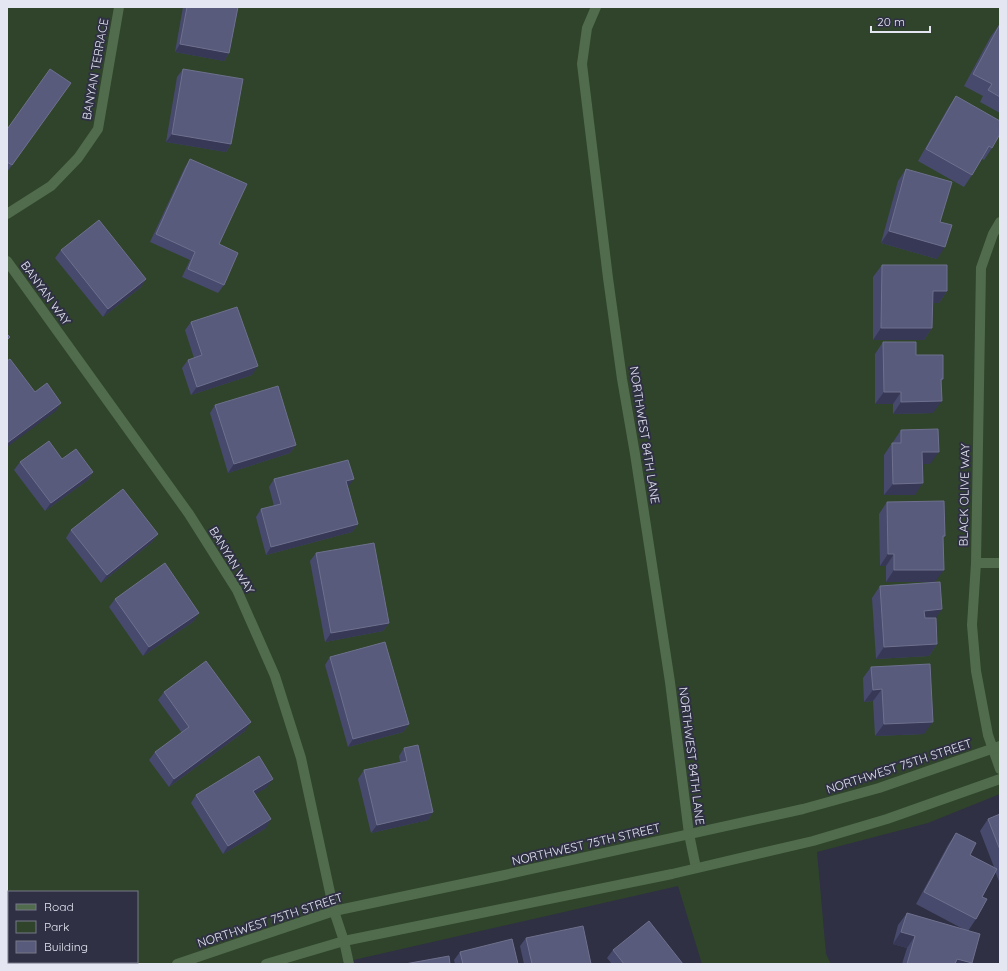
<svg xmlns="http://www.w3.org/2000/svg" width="1007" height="971" font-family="Quicksand,sans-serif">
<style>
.green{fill:#2f442b}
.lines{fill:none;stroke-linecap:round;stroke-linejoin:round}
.minor{stroke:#516b4d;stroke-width:10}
.wall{fill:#474a6d}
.shaded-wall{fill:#363856}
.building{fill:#585b7b;stroke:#6e708e}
.labels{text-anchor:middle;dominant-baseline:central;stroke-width:4;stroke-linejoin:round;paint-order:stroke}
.street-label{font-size:12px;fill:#e4e6f2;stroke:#2f3043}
</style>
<rect width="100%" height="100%" fill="#2f3043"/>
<path class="green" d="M7,7H1000V794L928,823L817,852L826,954L831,964H702L678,886L336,964H51L49,962H137V892H9V924L7,922Z"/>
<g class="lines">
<g class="minor">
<path d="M596,7L587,28L582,64L608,278L622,379L635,454L670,682L689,834L696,868"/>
<path d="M7,214L51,186L78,158L98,129L119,7"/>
<path d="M1000,222L993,234L981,268L976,563L972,625L976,671L988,735L1000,769"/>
<path d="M7,261L189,514L237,590L275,676L301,758L334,911L344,941L349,964"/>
<path d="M976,563H1000"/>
<path d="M177,964L334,911L500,876L803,809L879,788L1000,746"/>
<path d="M266,964L344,941L672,874L813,841L887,819L1000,779"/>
</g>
</g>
<g class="wall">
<path d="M183,7H238L229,53L224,61L175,52Z"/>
<path d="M1000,24V113L980,102L983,96L964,86L991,36Z"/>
<path d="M183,69L231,144L226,152L166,142L177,77Z"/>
<path d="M71,83L7,172V128H8Z"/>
<path d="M956,96L992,148L984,160L982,159L972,175L964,187L918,161L948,108Z"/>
<path d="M190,159L219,244L224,285L218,293L182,277L190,260L150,242L185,167Z"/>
<path d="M906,169L937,259L881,243L898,181Z"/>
<path d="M61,250L146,279L141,287L103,317L55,258Z"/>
<path d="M882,265L947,291L939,303H932V328L924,340H873V277Z"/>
<path d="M191,322L252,375L191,395L182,368L188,360L194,358L185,330Z"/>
<path d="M883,342L943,379L941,382L933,413L893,414V404H875V354Z"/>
<path d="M215,405L296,445L290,453L228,473L210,413Z"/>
<path d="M901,430L930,464H923L915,495H884V455L892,443H893V442Z"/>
<path d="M20,462L93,472L88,480L45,511L14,470Z"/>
<path d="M274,479L348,487L358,524L352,532L266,555L256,517L261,509L274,506L269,487Z"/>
<path d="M887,502L945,536L943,538L935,582H886V566H880L879,514Z"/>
<path d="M71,530L158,534L152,542L101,583L66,538Z"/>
<path d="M316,553L389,623L383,631L325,642L310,561Z"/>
<path d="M880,586L936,619L937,644L929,656L876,659L872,598Z"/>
<path d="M115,599L194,621L143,656L109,607Z"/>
<path d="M330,657L409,724L403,732L348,747L325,665Z"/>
<path d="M871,667L924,734L875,736L873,701L864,702L863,678Z"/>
<path d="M164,692L245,731L169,787L149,760L155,752L182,733L158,700Z"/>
<path d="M404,748L433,812L428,820L371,833L358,779L364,770L400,762L399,756Z"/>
<path d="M267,787L255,794L266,828L223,854L191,803L196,795Z"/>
<path d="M1000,814V884L995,871L982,897L976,919L968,931L972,963L971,964H902L907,948L893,944L898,925L907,913L965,930L916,904L948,845L956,833L970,855L994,867L980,831L988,819Z"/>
<path d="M526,938L591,964H524L520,946Z"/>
<path d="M613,950L682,964H612L607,958Z"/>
<path d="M460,952L518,964H455L454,960Z"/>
</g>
<g class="shaded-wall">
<path d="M180,44L229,53L224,61L175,52Z"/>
<path d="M172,134L231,144L226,152L166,142Z"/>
<path d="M889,231L945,247L937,259L881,243Z"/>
<path d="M146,279L141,287L103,317L108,309Z"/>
<path d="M933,291H947L939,303H924Z"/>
<path d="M881,328H932L924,340H873Z"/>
<path d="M258,366L252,375L191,395L197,387Z"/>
<path d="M884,392H901L893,404H875Z"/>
<path d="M942,401L933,413L893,414L901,402Z"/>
<path d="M61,403L56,411L7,447V443Z"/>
<path d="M296,445L290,453L228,473L234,464Z"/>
<path d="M922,452H939L930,464H914Z"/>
<path d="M93,472L88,480L45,511L51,503Z"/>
<path d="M354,479L348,487L346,481Z"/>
<path d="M923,483L915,495H884L893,484Z"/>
<path d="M358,524L352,532L266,555L271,547Z"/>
<path d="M158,534L152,542L101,583L107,575Z"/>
<path d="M888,554H894L886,566H880Z"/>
<path d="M894,570H944L935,582H886Z"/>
<path d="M942,609L934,621L916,623L924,611Z"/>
<path d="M199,613L194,621L143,656L149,647Z"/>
<path d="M389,623L383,631L325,642L331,633Z"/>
<path d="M937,644L929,656L876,659L884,647Z"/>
<path d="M882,689L873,701L864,702L873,690Z"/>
<path d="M251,722L245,731L169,787L174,779Z"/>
<path d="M933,722L924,734L875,736L884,724Z"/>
<path d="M409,724L403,732L348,747L353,739Z"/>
<path d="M273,779L267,787L248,799L253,791Z"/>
<path d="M433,812L428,820L371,833L377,825Z"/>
<path d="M271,819L266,828L223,854L228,846Z"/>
<path d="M901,932L915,936L907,948L893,944Z"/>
<path d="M9,947V959L7,960V949Z"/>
<path d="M957,959L972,963L971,964H953Z"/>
</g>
<g class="building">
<path d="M187,7H238L229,53L180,44Z"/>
<path d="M1000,24V97L988,90L992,84L973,74Z"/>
<path d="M50,69L71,83L12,165L7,162V128H8Z"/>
<path d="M183,69L243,79L231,144L172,134Z"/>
<path d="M956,96L1000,121V134L992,148L989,146L972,175L926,149Z"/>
<path d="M190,159L247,184L219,244L238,253L224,285L188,269L195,252L156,234Z"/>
<path d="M906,169L952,182L940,222L952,225L945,247L889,231Z"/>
<path d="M99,220L146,279L108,309L61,250Z"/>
<path d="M882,265H947V291H933L932,328H881Z"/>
<path d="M237,307L258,366L197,387L188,360L202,355L191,322Z"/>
<path d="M7,334L10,337L7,340Z"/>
<path d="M883,342H916V355H943V379H941L942,401L901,402V392H884Z"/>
<path d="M10,359L35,392L47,383L61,403L7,443V361Z"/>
<path d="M278,386L296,445L234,464L215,405Z"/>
<path d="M938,429L939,452H922L923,483L893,484L892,443H901V430Z"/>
<path d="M49,441L62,459L76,449L93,472L51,503L20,462Z"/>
<path d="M348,460L354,479L346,481L358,524L271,547L261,509L281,504L274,479Z"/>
<path d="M123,489L158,534L107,575L71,530Z"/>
<path d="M944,501L945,536H943L944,570H894V554H888L887,502Z"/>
<path d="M374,543L389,623L331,633L316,553Z"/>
<path d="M165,563L199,613L149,647L115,599Z"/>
<path d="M940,582L942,609L924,611L925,618H936L937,644L884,647L880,586Z"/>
<path d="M385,642L409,724L353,739L330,657Z"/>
<path d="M206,661L251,722L174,779L155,752L189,727L164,692Z"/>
<path d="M930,664L933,722L884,724L882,689L873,690L871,667Z"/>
<path d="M418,745L433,812L377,825L364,770L407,761L404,748Z"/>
<path d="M259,756L273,779L253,791L271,819L228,846L196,795Z"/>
<path d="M1000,814V850L988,819Z"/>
<path d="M956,833L976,843L970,855L997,869L982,897L987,899L976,919L924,892Z"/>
<path d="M907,913L980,934L972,963L957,959L955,964H907L915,936L901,932Z"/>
<path d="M7,915L9,917V947L7,949Z"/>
<path d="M649,921L683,964H624L613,950Z"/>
<path d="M583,926L591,964H532L526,938Z"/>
<path d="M512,939L518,964H463L460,952Z"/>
<path d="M449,956L450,964H405Z"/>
</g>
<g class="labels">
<g class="street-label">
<text transform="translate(95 69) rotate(-80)">BANYAN TERRACE</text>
<text transform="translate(46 293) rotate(54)">BANYAN WAY</text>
<text transform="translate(645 435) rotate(81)">NORTHWEST 84TH LANE</text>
<text transform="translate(964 495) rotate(-89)">BLACK OLIVE WAY</text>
<text transform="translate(232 560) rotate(59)">BANYAN WAY</text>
<text transform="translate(692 756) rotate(83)">NORTHWEST 84TH LANE</text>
<text transform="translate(899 766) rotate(-18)">NORTHWEST 75TH STREET</text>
<text transform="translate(586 844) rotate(-13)">NORTHWEST 75TH STREET</text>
<text transform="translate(270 920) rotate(-18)">NORTHWEST 75TH STREET</text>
</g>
</g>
<rect width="1007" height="971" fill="none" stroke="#e4e6f2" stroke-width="16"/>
<rect x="8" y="891" width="130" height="72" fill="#2f3043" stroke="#777989"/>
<rect x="16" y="904" width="20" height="6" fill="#516b4d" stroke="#777989"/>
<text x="44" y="911" font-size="12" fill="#e4e6f2">Road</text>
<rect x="16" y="921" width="20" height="12" fill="#2f442b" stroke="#777989"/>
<text x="44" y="931" font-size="12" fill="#e4e6f2">Park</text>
<rect x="16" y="941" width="20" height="12" fill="#585b7b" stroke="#777989"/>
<text x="44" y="951" font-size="12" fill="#e4e6f2">Building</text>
<path d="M871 26v6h59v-6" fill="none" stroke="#e4e6f2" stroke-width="2"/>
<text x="877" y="26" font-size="12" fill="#e4e6f2" stroke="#2f3043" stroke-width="3" paint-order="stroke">20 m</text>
</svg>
